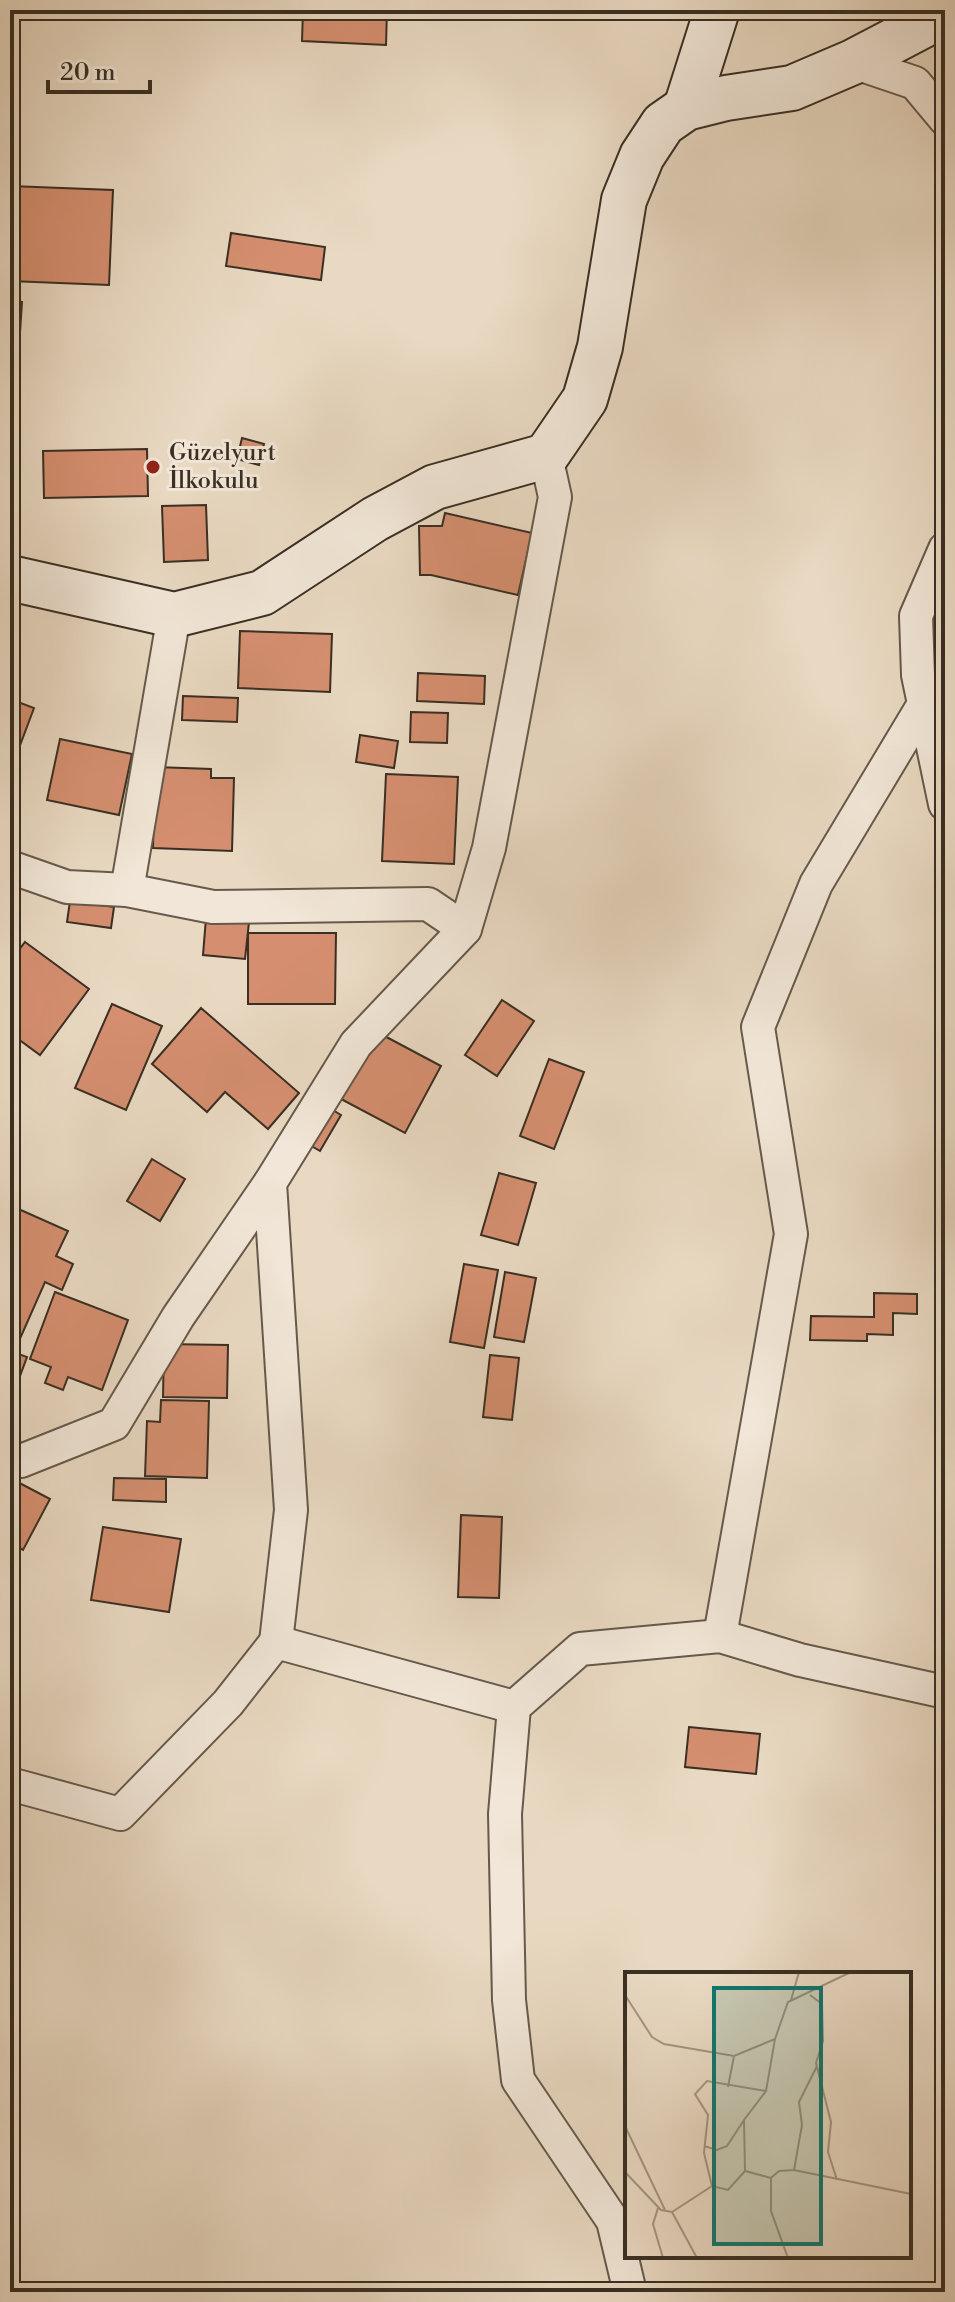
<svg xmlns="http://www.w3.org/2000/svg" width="955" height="2302" font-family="'Libre Bodoni',serif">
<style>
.building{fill:#d58f70;stroke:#392f23;stroke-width:2}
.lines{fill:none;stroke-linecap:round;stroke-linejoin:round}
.street-casing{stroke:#655a4b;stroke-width:36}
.secondary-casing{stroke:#392f23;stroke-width:48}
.street{stroke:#f1e6d7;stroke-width:32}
.secondary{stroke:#f1e6d7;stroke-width:44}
.poi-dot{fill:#8f2418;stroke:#f1e6d7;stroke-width:3}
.labels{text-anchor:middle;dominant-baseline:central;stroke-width:6;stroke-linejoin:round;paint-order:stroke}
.poi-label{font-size:24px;fill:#392f23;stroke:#f1e6d7;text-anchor:start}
.inset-road{fill:none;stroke:#a39582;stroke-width:2}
.view{fill:#0f766e;fill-opacity:0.15;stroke:#0f766e;stroke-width:4}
.inset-edge{fill:none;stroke:#392f23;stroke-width:4}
</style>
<rect width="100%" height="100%" fill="#e9d9c2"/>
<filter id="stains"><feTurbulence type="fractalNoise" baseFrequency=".0025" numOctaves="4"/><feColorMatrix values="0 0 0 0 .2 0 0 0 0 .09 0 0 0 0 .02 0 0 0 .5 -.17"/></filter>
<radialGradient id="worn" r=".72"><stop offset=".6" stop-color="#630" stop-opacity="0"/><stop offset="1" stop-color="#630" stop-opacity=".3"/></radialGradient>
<g class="building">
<path d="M303,10H387L386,45L302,41Z"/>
<path d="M10,186L113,190L109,285L10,281Z"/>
<path d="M231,233L325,247L321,280L226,266Z"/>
<path d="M10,301L22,302L19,348H10Z"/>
<path d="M242,438L264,444L259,465L237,459Z"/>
<path d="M147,449L148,496L44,498L43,451Z"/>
<path d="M206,505L208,560L164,562L162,506Z"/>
<path d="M445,513L532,533L518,595L431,575H420L419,526H442Z"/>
<path d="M240,631L332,634L330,692L238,688Z"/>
<path d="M418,673L485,676L484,704L417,701Z"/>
<path d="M183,696L238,698L237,722L182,720Z"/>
<path d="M10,699L34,708L10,772Z"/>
<path d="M411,712L448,713L447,743L410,742Z"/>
<path d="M360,735L398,741L394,768L356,762Z"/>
<path d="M60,739L132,754L119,815L47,800Z"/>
<path d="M155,767L211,769V778H234L232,851L153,848Z"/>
<path d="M386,774L458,777L454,864L382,861Z"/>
<path d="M70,901L114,907L111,928L67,922Z"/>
<path d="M206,918L249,922L245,959L203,955Z"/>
<path d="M248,933H336L335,1004H248Z"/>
<path d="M25,942L89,989L40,1055L10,1033V962Z"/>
<path d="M502,1000L534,1021L497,1076L465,1055Z"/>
<path d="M112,1004L162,1026L126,1110L75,1088Z"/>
<path d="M201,1008L299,1093L268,1129L225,1092L207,1112L152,1064Z"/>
<path d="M377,1032L441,1066L405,1133L341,1099Z"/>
<path d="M549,1059L584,1072L554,1149L520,1136Z"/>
<path d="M323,1104L341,1115L320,1151L301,1140Z"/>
<path d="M152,1159L185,1179L160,1221L127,1201Z"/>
<path d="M499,1173L536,1183L518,1245L481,1235Z"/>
<path d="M14,1207L68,1231L56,1256L73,1264L62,1290L45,1282L19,1341L10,1337V1216Z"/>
<path d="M464,1264L498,1270L484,1348L450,1342Z"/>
<path d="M505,1272L536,1278L524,1342L494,1337Z"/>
<path d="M55,1292L128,1320L102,1390L68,1377L63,1390L45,1383L51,1367L30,1359Z"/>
<path d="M874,1293L917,1294V1314L893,1313V1335L867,1334V1341L810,1340L811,1316L874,1317Z"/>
<path d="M164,1344L228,1345L227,1398L163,1397Z"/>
<path d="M10,1351L27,1357L10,1403Z"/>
<path d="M490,1355L519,1358L512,1420L483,1417Z"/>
<path d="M161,1400L209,1401L207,1478L145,1476L147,1421L160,1422Z"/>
<path d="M10,1478L50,1499L23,1550L10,1543Z"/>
<path d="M114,1478L166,1479V1502L113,1500Z"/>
<path d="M461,1515L502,1517L499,1598L458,1597Z"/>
<path d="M103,1527L181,1539L169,1612L91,1600Z"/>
<path d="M689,1727L760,1734L756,1774L685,1767Z"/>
</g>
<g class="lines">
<g class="street-casing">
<g id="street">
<path d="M853,62L915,83L945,119"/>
<path d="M945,549L916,616L918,675L945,804"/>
<path d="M10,867L67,887L127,890L213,907L428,904L465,929"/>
<path d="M127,890L174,615"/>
<path d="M10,1456L21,1461L114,1424L178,1317L270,1183"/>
<path d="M720,1636L791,1234L758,1027L816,884L924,704"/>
<path d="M276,1642L291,1510L270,1183L356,1044L465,929L489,848L555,497L546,456"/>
<path d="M10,1784L120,1814L228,1703L276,1642L514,1707"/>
<path d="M630,2292L613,2221L518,2080L509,2000L505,1814L514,1707L580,1649L720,1636L800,1660L945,1692"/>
</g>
</g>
<g class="secondary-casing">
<g id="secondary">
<path d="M686,108L717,10"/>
<path d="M10,578L174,615L262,593L375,519L435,487L546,456L585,399L600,347L624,200L642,156L663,124L686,108L726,98L792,88L853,62L945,14"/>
</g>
</g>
<use href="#street" class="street"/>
<use href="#secondary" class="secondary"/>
</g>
<circle class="poi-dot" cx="153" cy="467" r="8"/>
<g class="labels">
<g class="poi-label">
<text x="169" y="453">Güzelyurt<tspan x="169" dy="28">İlkokulu</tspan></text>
</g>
</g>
<g transform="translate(625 1972)">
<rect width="286" height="286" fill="#e9d9c2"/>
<path class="inset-road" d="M0,23L27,65L39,72L109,84L150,67L163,30L226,0M185,23L197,32L198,69L191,91L206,150L203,180L212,208M166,28L174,0M103,115L109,84M0,154L40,238M79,174L92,178L102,174L119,148M169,198L177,153L174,130L192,94M120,199L119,148L141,119L150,67M0,200L36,238L47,240L87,214L103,218L120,199L146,206M87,214L79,181L83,143L70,122L82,109L141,119M33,236L28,252L38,286M47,240L72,286M163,286L146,239V206L154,199L169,198L286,222"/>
<path class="view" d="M89,16H196V272H89Z"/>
<rect width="286" height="286" class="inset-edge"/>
</g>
<rect width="955" height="2302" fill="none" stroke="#e9d9c2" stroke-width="40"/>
<rect x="12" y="12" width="931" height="2278" fill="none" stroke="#392f23" stroke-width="4"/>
<rect x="20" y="20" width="915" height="2262" fill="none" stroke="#392f23" stroke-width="2"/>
<path d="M48 80v12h102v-12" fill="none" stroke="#392f23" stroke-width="4"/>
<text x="60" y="80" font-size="24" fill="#392f23" stroke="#f1e6d7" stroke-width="6" paint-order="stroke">20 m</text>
<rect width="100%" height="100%" filter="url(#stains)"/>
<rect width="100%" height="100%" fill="url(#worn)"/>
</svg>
